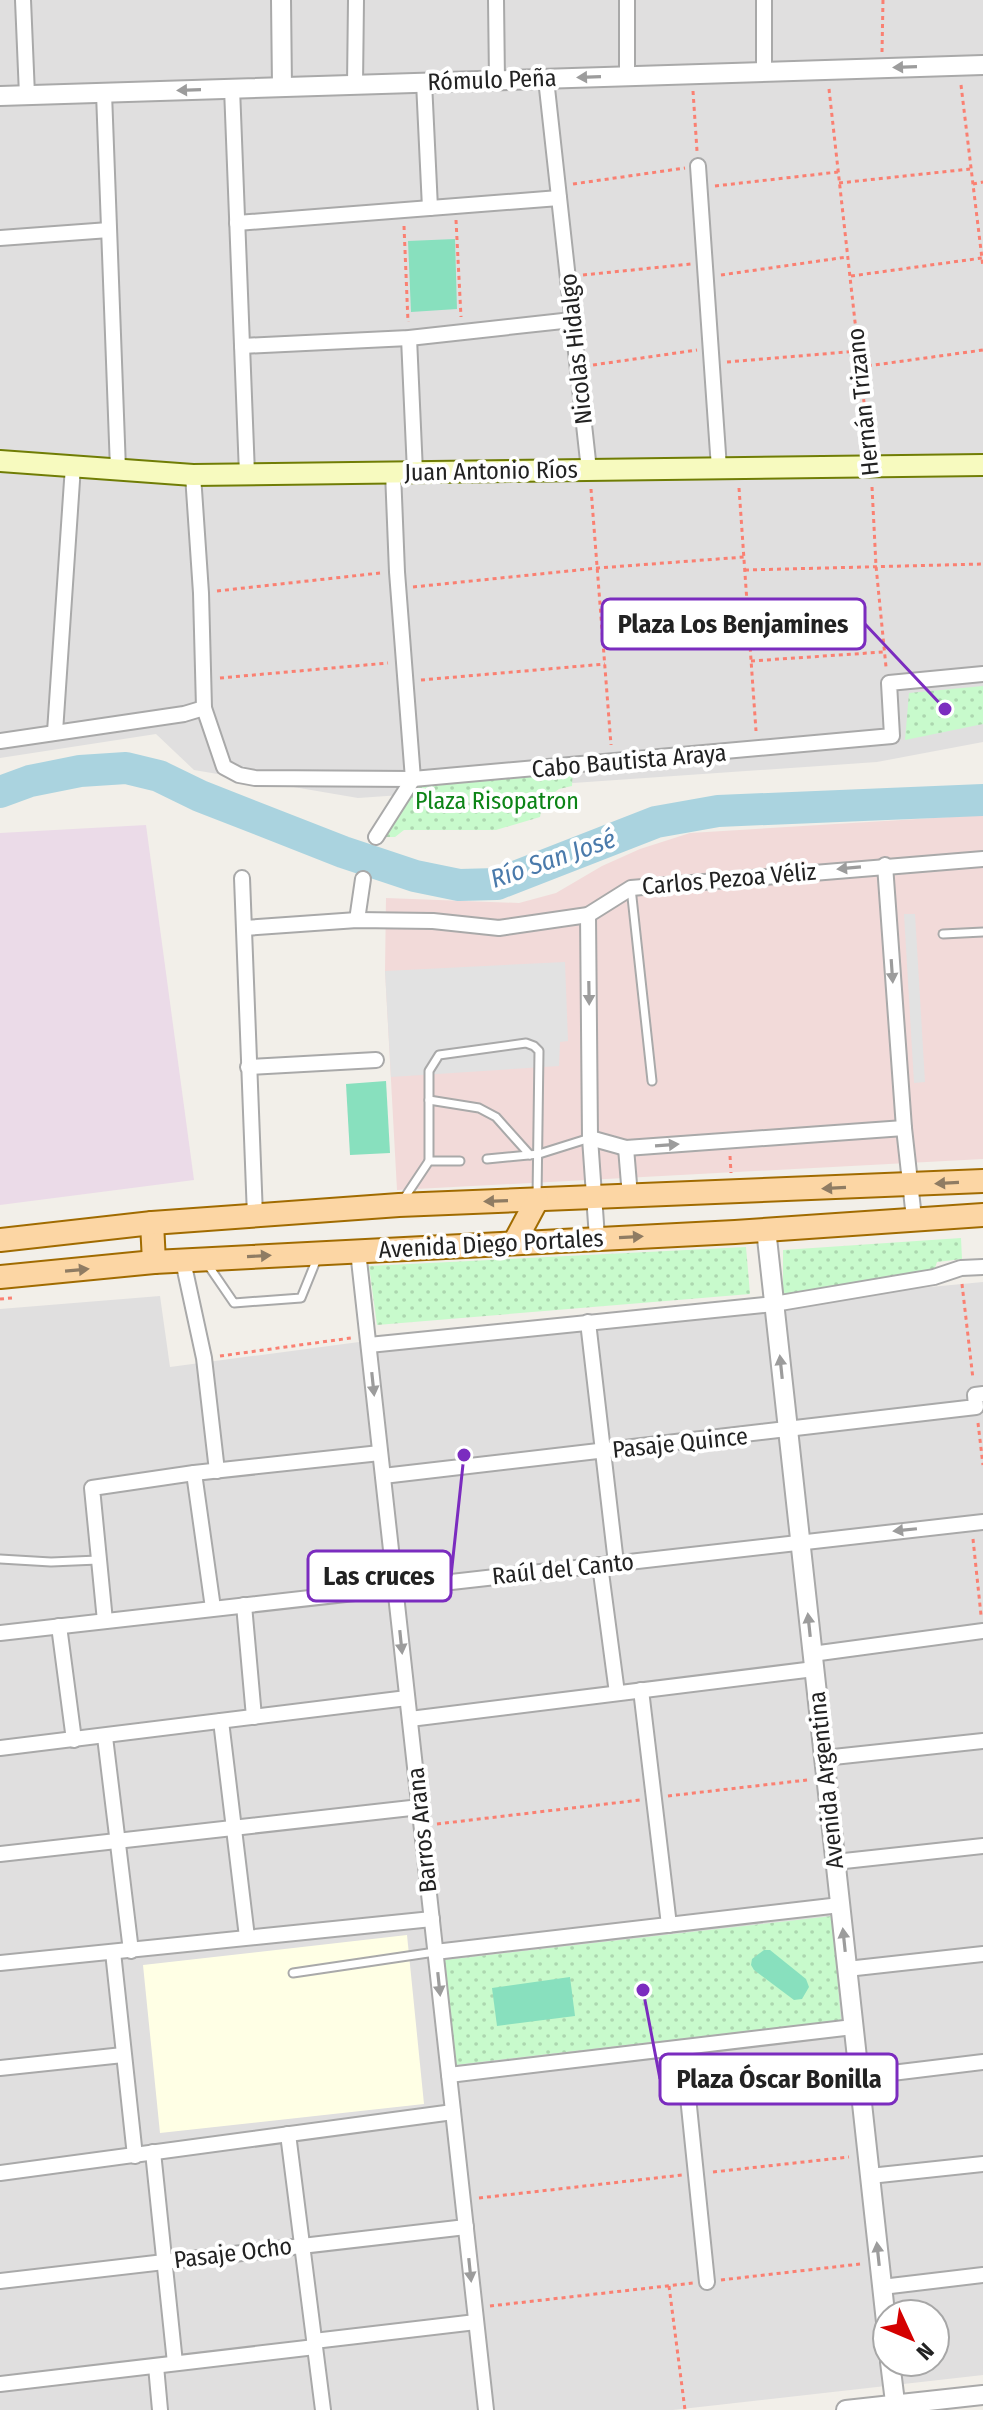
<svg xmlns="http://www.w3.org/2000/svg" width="983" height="2410" font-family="'Fira Sans Condensed',sans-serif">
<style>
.residential{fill:#e0dfdf;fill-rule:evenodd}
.commercial{fill:#f2dad9}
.industrial{fill:#ebdbe8}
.education{fill:#ffffe5}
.park{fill:url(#park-dots)}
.pitch{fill:#88e0be}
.parking{fill:#e2e2e2}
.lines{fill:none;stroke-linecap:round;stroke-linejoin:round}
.river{stroke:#aad3df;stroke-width:32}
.service-casing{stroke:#a9a9a9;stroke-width:11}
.minor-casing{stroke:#a9a9a9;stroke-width:18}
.tertiary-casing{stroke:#a9a9a9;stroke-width:22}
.secondary-casing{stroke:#707d05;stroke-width:24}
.primary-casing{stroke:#a06b00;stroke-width:26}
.path{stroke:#fa8072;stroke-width:3;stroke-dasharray:4 4;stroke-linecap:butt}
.service{stroke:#fff;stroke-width:7}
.minor{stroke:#fff;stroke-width:14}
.tertiary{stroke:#fff;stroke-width:18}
.secondary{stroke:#f7fabf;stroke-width:20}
.primary{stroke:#fcd6a4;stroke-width:22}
.oneway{fill:#9c9c9c}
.oneway2{fill:#8f7c63}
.labels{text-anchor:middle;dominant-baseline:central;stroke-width:8;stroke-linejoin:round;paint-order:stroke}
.street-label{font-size:24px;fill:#222;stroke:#fff}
.park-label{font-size:24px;fill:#0c8416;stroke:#fff}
.water-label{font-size:26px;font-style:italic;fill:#4a7aab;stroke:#fff}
.leader{fill:none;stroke:#7b2cbf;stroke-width:3}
.callout-dot{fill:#7b2cbf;stroke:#fff;stroke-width:3}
.callout{fill:#fff;stroke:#7b2cbf;stroke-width:3}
.callout-label{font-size:26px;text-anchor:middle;font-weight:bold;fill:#222}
</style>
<defs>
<pattern id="park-dots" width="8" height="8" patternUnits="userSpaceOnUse" patternTransform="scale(2)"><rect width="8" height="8" fill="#c8facc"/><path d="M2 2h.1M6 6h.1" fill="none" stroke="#acd6af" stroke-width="1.8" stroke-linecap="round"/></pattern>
</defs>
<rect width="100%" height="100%" fill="#f2efe9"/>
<g class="residential">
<path d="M0,0H983V742L877,762L358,798L194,770L156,734L0,758Z"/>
<path d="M983,1282V2375L673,2410H0V1309L160,1296L170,1367L374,1340ZM887,2314H935V2362H887Z"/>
</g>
<path class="commercial" d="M983,815V1159L397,1190L385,971L386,898L519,903L556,893L602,866L640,849L690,833Z"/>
<path class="industrial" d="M146,825L194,1180L0,1205V833Z"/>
<path class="education" d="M407,1935L424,2104L160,2133L143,1965Z"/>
<g class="park">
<path d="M983,686V724L905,740L909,693Z"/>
<path d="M573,766L572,786L559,789L543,801L540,817L496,830H404L395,837H376L413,779Z"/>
<path d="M961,1238L962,1259L937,1262L934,1271L918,1279L783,1295V1250Z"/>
<path d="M746,1247L750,1294L377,1325L369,1266Z"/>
<path d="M832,1916L841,2020L455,2065L445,1960Z"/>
</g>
<g class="pitch">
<path d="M455,239L457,309L411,312L408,241Z"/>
<path d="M386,1081L390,1153L350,1155L346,1084Z"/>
<path d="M764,1950H770L806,1979L809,1987L802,1999L794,2000L754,1970L751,1965L752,1959Z"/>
<path d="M570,1977L575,2016L497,2026L492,1988Z"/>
</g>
<g class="parking">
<path d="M904,914H915L925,1082L914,1083Z"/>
<path d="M565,962L568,1041L560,1042L559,1066L391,1077L385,971Z"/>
</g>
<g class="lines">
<path class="river" d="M0,792L30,781L80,771L126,768L159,776L200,796L343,852L415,876L459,885L497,884L656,822L718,811L983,800"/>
<g class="service-casing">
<g id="service">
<path d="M631,888L652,1081"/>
<path d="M943,934L983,932"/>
<path d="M429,1100L479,1108L496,1117L530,1155"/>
<path d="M487,1159L539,1154L590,1138"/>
<path d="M429,1161V1071L439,1055L526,1043L534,1046L539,1051L537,1198"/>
<path d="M403,1200L429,1161H460"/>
<path d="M208,1265L234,1303L301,1298L318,1256"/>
<path d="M0,1559L51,1562L98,1560"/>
<path d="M293,1973L435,1952"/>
</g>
</g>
<g class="minor-casing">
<g id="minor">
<path d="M23,0L27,95"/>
<path d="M496,0L497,80"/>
<path d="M764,0V72"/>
<path d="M627,76V0"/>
<path d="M546,79L589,470"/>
<path d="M424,82L430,208"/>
<path d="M355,85L356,0"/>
<path d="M232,88L247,474"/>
<path d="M104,93L118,469"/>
<path d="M698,166L719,468"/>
<path d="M237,223L559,198"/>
<path d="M0,238L109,230"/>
<path d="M409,338L415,472"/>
<path d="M242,346L409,338L572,320"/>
<path d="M193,475L201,593L204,708L224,767L239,775L255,778L413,779L892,736L889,683L983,674"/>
<path d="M55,732L73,466"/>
<path d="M0,741L184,714L204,708"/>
<path d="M376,837L413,779L397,572L393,472"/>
<path d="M885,865L904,1128L914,1218"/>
<path d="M242,878L255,1216"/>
<path d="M588,915L590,1138L597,1238"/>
<path d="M357,920L363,879"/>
<path d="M244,928L357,920L433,921L499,928L588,915L631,888L983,859"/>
<path d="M248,1067L376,1060"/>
<path d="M590,1138L626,1148L904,1128"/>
<path d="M626,1148L630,1196"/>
<path d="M358,1251L486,2410"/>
<path d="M183,1261L204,1358L217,1471"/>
<path d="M588,1322L616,1563"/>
<path d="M369,1345L774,1304L934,1277L961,1268L983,1267"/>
<path d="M194,1473L213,1608"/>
<path d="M383,1476L976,1407L975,1395L983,1394"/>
<path d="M600,1565L617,1693"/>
<path d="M244,1605L254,1717"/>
<path d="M105,1621L92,1488L194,1473L380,1453"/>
<path d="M59,1626L74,1740"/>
<path d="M0,1633L983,1522"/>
<path d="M812,1654L983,1631"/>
<path d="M641,1690L669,1925"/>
<path d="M410,1719L814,1669"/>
<path d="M221,1721L247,1937"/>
<path d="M105,1737L131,1951"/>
<path d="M0,1748L407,1698"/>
<path d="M824,1758L983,1741"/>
<path d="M0,1854L420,1807"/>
<path d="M835,1862L983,1846"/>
<path d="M113,1952L135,2156"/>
<path d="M435,1952L840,1905"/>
<path d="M0,1963L432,1919"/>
<path d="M847,1969L983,1954"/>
<path d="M683,2048L707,2282"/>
<path d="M0,2068L123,2055"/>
<path d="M449,2075L853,2027"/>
<path d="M859,2077L983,2062"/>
<path d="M288,2134L323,2410"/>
<path d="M153,2152L175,2363"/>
<path d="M0,2173L453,2112"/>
<path d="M870,2176L983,2164"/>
<path d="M0,2281L466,2227"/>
<path d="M882,2287L983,2275"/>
<path d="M314,2341L476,2322"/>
<path d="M156,2366L160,2410"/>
<path d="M0,2384L315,2347"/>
</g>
</g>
<g class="tertiary-casing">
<g id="tertiary">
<path d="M281,0L282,87"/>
<path d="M0,96L983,65"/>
<path d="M766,1229L887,2331"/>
<path d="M890,2362L896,2410"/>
<path d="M846,2410L983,2395"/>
</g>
</g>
<g class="secondary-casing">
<path id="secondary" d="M0,461L193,475L983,465"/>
</g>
<g class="primary-casing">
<g id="primary">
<path d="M152,1223L154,1262"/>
<path d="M0,1240L152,1223L399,1205L983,1181"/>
<path d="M514,1243L537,1200"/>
<path d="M0,1277L154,1262L735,1232L983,1215"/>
</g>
</g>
<g class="path">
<path d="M882,52L883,0"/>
<path d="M961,85L983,267"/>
<path d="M829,89L869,447"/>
<path d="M693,91L697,151"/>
<path d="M839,183L970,169"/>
<path d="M573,184L685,168"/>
<path d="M973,184L983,182"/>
<path d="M715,186L838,172"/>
<path d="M456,220L461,317"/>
<path d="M404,226L408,322"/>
<path d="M583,275L691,264"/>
<path d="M721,275L847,257"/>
<path d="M851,276L982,258"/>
<path d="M727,362L858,351"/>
<path d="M593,365L697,350"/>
<path d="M860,367L983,350"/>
<path d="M872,487L876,566L886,667"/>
<path d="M739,488L756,731"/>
<path d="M591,489L611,745"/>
<path d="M745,570L983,564"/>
<path d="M413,587L598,568L744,557"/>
<path d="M217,591L380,573"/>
<path d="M604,644L748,634"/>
<path d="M751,661L883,652"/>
<path d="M220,678L388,663"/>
<path d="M421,680L605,664"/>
<path d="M730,1156L731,1173"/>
<path d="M962,1284L973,1379"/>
<path d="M0,1299L12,1298"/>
<path d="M220,1356L351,1338"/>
<path d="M978,1423L983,1465"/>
<path d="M973,1539L981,1615"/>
<path d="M668,1796L807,1780"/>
<path d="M437,1824L640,1800"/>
<path d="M713,2172L849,2157"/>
<path d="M479,2198L682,2175"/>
<path d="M721,2280L860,2264"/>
<path d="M669,2286L685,2410"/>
<path d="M490,2306L693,2283"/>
</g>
<use href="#service" class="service"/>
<use href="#minor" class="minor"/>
<use href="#tertiary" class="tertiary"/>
<use href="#secondary" class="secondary"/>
<use href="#primary" class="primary"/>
</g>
<defs><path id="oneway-solid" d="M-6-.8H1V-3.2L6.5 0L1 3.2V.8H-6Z" transform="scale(2)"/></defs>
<g class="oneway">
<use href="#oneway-solid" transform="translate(905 67) rotate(178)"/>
<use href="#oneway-solid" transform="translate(589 77) rotate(178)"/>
<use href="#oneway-solid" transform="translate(189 90) rotate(178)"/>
<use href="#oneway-solid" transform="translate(849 868) rotate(175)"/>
<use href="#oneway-solid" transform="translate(892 971) rotate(86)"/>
<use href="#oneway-solid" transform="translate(589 993) rotate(89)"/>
<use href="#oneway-solid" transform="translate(667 1145) rotate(-4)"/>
<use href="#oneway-solid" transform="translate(781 1367) rotate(-96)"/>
<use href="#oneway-solid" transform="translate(373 1384) rotate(84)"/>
<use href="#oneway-solid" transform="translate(905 1530) rotate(174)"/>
<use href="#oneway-solid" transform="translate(809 1625) rotate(-96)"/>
<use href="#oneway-solid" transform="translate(401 1642) rotate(84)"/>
<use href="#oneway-solid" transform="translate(844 1940) rotate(-96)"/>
<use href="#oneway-solid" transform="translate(439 1984) rotate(84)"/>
<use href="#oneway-solid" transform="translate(878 2254) rotate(-96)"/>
<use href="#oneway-solid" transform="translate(470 2270) rotate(84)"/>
</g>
<g class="oneway2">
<use href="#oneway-solid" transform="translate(947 1183) rotate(177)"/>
<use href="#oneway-solid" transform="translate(834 1188) rotate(177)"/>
<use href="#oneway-solid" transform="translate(496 1201) rotate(178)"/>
<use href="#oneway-solid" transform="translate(631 1237) rotate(-3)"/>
<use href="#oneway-solid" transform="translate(259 1256) rotate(-3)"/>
<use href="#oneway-solid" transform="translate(77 1270) rotate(-5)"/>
</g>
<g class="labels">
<g class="street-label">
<text transform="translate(492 80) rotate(-2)">Rómulo Peña</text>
<text transform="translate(576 349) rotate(-96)">Nicolas Hidalgo</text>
<text transform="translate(863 402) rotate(-96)">Hernán Trizano</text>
<text transform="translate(491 471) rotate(-1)">Juan Antonio Ríos</text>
<text transform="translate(629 761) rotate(-5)">Cabo Bautista Araya</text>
<text transform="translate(729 879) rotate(-5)">Carlos Pezoa Véliz</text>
<text transform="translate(491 1244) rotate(-3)">Avenida Diego Portales</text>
<text transform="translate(680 1443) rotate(-6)">Pasaje Quince</text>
<text transform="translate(563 1569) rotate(-6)">Raúl del Canto</text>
<text transform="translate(826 1780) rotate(-96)">Avenida Argentina</text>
<text transform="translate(422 1830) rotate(-96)">Barros Arana</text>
<text transform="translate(233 2253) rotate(-7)">Pasaje Ocho</text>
</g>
<g class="park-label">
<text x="497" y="801">Plaza Risopatron</text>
</g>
<g class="water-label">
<text transform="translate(553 859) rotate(-19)">Río San José</text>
</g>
</g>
<path class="leader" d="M945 709L865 624M464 1455L451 1576M643 1990L660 2079"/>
<g class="callout-dot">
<circle cx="945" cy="709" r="8"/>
<circle cx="464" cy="1455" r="8"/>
<circle cx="643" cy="1990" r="8"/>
</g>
<g class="callout">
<rect x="602" y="599" width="263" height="50" rx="8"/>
<rect x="308" y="1551" width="143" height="50" rx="8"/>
<rect x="660" y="2054" width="237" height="50" rx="8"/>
</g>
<g class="callout-label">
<text x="733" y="633">Plaza Los Benjamines</text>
<text x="379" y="1585">Las cruces</text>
<text x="779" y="2088">Plaza Óscar Bonilla</text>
</g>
<g transform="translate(911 2338) rotate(134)"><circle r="38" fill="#ffffff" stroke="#a7a7a7" stroke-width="2"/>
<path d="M0-6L14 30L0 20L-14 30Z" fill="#d40000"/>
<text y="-12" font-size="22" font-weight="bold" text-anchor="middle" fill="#222222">N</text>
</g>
</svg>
